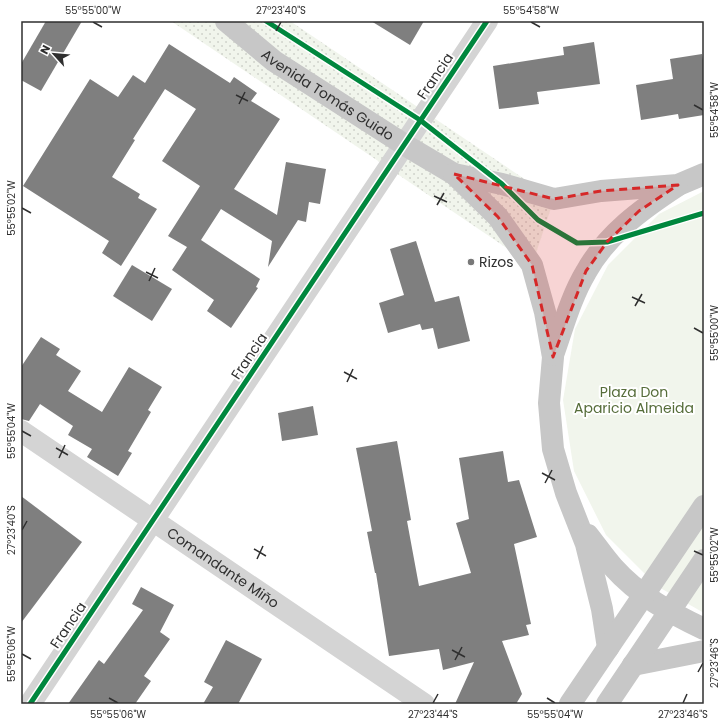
<svg xmlns="http://www.w3.org/2000/svg" width="725" height="725" font-family="Poppins,sans-serif">
<style>
.grass{fill:url(#grass-dots)}
.park{fill:#f1f5ec}
.building{fill:#7f7f7f}
.lines{fill:none;stroke-linecap:round;stroke-linejoin:round}
.minor{stroke:#d4d4d4;stroke-width:22}
.major{stroke:#c7c7c7;stroke-width:22}
.cycleway-casing{stroke:#fff;stroke-width:8}
.cycleway{stroke:#00873e;stroke-width:5}
.marked{fill:#d62828;fill-opacity:0.2;stroke:#d62828;stroke-width:3;stroke-dasharray:8 5;stroke-linejoin:round}
.ticks{fill:none;stroke:#2f2f2f;stroke-width:1.5}
.poi-dot{fill:#787878;stroke:#fff;stroke-width:1.5}
.labels{text-anchor:middle;dominant-baseline:central;stroke-width:4;stroke-linejoin:round;paint-order:stroke}
.street-label{font-size:14px;fill:#2f2f2f;stroke:#fff}
.poi-label{font-size:14px;fill:#2f2f2f;stroke:#fff;text-anchor:start}
.park-label{font-size:14px;fill:#566d3a;stroke:#fff}
.neatline{fill:none;stroke:#2f2f2f;stroke-width:1.5}
.ticks-label{font-size:10px;text-anchor:middle;fill:#2f2f2f}
</style>
<defs>
<pattern id="grass-dots" width="8" height="8" patternUnits="userSpaceOnUse"><rect width="8" height="8" fill="#f1f5ec"/><path d="M2 2h.1M6 6h.1" fill="none" stroke="#cfd2cb" stroke-width="1.8" stroke-linecap="round"/></pattern>
</defs>
<rect width="100%" height="100%" fill="#fff"/>
<path class="grass" d="M171,21H290L554,199L532,265Z"/>
<path class="park" d="M704,191V613L657,586L606,535L574,471L563,400L575,329L608,265L659,214Z"/>
<g class="building">
<path d="M46,21H82L41,91L21,80V64Z"/>
<path d="M371,21H424L410,45Z"/>
<path d="M594,42L600,84L537,92L539,104L499,109L493,66L564,55L563,47Z"/>
<path d="M169,44L230,83L234,77L257,93L251,101L280,119L234,189L277,215L286,162L326,169L320,204L309,202L306,222L298,220L268,267L272,241L221,209L201,240L260,279L256,287L258,288L231,328L207,311L214,300L172,270L187,247L168,236L200,186L162,161L196,109L165,89L133,139L135,140L112,177L140,194L138,198L157,209L121,266L102,253L109,241L23,186L90,79L118,97L133,75L145,83Z"/>
<path d="M702,54L704,67V115L679,119L678,114L641,120L636,85L673,79L670,59Z"/>
<path d="M416,241L435,302L459,296L470,341L438,349L433,328L422,330L420,324L388,333L379,303L404,295L390,249Z"/>
<path d="M132,265L172,289L152,321L113,296Z"/>
<path d="M41,337L60,349L56,355L81,371L68,391L102,412L129,367L162,387L148,410L151,412L128,451L132,453L118,476L87,457L92,449L68,435L73,426L40,404L29,421L21,419V367Z"/>
<path d="M313,406L318,435L282,441L278,413Z"/>
<path d="M397,441L411,520L407,521L419,586L471,573L456,523L469,519L459,458L503,451L508,482L519,480L537,537L514,544L531,624L526,625L529,635L502,641L522,694L516,704H455L474,662L443,670L439,649L389,656L376,573H375L367,532L372,531L356,448Z"/>
<path d="M21,496L82,542L21,623Z"/>
<path d="M141,587L174,605L160,632L170,639L144,676L151,681L135,704H68L99,660L104,664L143,610L132,604Z"/>
<path d="M226,640L262,659L238,704H203L213,687L204,682Z"/>
</g>
<g class="lines">
<g class="minor">
<path id="s1" d="M21,431L424,704"/>
<path d="M30,704L487,21"/>
</g>
<g class="major">
<path id="s2" d="M226,21L274,61L405,145L454,174L498,217L532,265L545,312L553,357L549,403L553,449L566,493L586,544L602,609L608,648"/>
<path d="M454,174L502,184L554,199L601,191L678,185L704,174"/>
<path d="M553,355C563,327 571,297 586,272C607,234 642,209 677,186"/>
<path d="M588,535C596,545 604,557 613,567C638,595 670,613 704,629"/>
<path d="M633,665L704,651"/>
<path d="M570,704L704,506"/>
<path d="M607,704L704,560"/>
</g>
<g class="cycleway-casing">
<g id="cycleway">
<path d="M266,21L420,120L502,184L538,220L577,243L607,242L704,213"/>
<path d="M30,704L487,21"/>
</g>
</g>
<use href="#cycleway" class="cycleway"/>
</g>
<path class="marked" d="M454,174L554,199L601,191L678,185L639,211L607,242L586,271L553,357L532,265L498,217Z"/>
<path class="ticks" d="M93,22L102,27M531,22L540,27M276,31L281,22M236,95L248,101M239,104L245,92M694,105L703,110M434,196L447,202M437,205L444,193M22,208L31,213M146,272L158,278M149,281L155,268M632,297L645,303M635,306L642,294M694,328L703,333M344,372L357,379M347,382L353,369M22,431L31,436M56,448L68,455M59,458L65,445M542,473L555,480M545,483L552,470M22,530L27,521M254,549L266,556M694,551L703,555M257,559L263,546M452,650L465,657M22,654L31,659M455,660L462,647M698,672L703,663M109,698L118,703M547,698L555,703M433,703L438,694M683,703L687,694"/>
<circle class="poi-dot" cx="471" cy="262" r="4"/>
<g class="labels">
<g class="street-label">
<text transform="translate(435 76) rotate(-56)">Francia</text>
<text stroke="none"><textPath href="#s2" startOffset="126">Avenida Tomás Guido</textPath></text>
<text transform="translate(249 356) rotate(-56)">Francia</text>
<text stroke="none"><textPath href="#s1" startOffset="244">Comandante Miño</textPath></text>
<text transform="translate(68 625) rotate(-56)">Francia</text>
</g>
<g class="poi-label">
<text x="479" y="262">Rizos</text>
</g>
<g class="park-label">
<text x="634" y="392">Plaza Don<tspan x="634" dy="16">Aparicio Almeida</tspan></text>
</g>
</g>
<rect width="725" height="725" fill="none" stroke="#ffffff" stroke-width="44"/>
<g transform="translate(54 54) rotate(297)" stroke="#ffffff" stroke-width="3" paint-order="stroke">
<path d="M0-3L7 15L0 10L-7 15Z" fill="#2f2f2f"/>
<text y="-6" font-size="11" font-weight="bold" text-anchor="middle" fill="#2f2f2f">N</text>
</g>
<rect x="22" y="22" width="681" height="681" class="neatline"/>
<g class="ticks-label">
<text x="93" y="14">55°55'00"W</text>
<text x="281" y="14">27°23'40"S</text>
<text x="531" y="14">55°54'58"W</text>
<text transform="translate(714 110) rotate(-90)" y="4">55°54'58"W</text>
<text transform="translate(11 208) rotate(-90)" y="4">55°55'02"W</text>
<text transform="translate(714 333) rotate(-90)" y="4">55°55'00"W</text>
<text transform="translate(11 431) rotate(-90)" y="4">55°55'04"W</text>
<text transform="translate(11 530) rotate(-90)" y="4">27°23'40"S</text>
<text transform="translate(714 555) rotate(-90)" y="4">55°55'02"W</text>
<text transform="translate(11 654) rotate(-90)" y="4">55°55'06"W</text>
<text transform="translate(714 663) rotate(-90)" y="4">27°23'46"S</text>
<text x="118" y="718">55°55'06"W</text>
<text x="433" y="718">27°23'44"S</text>
<text x="555" y="718">55°55'04"W</text>
<text x="683" y="718">27°23'46"S</text>
</g>
</svg>
